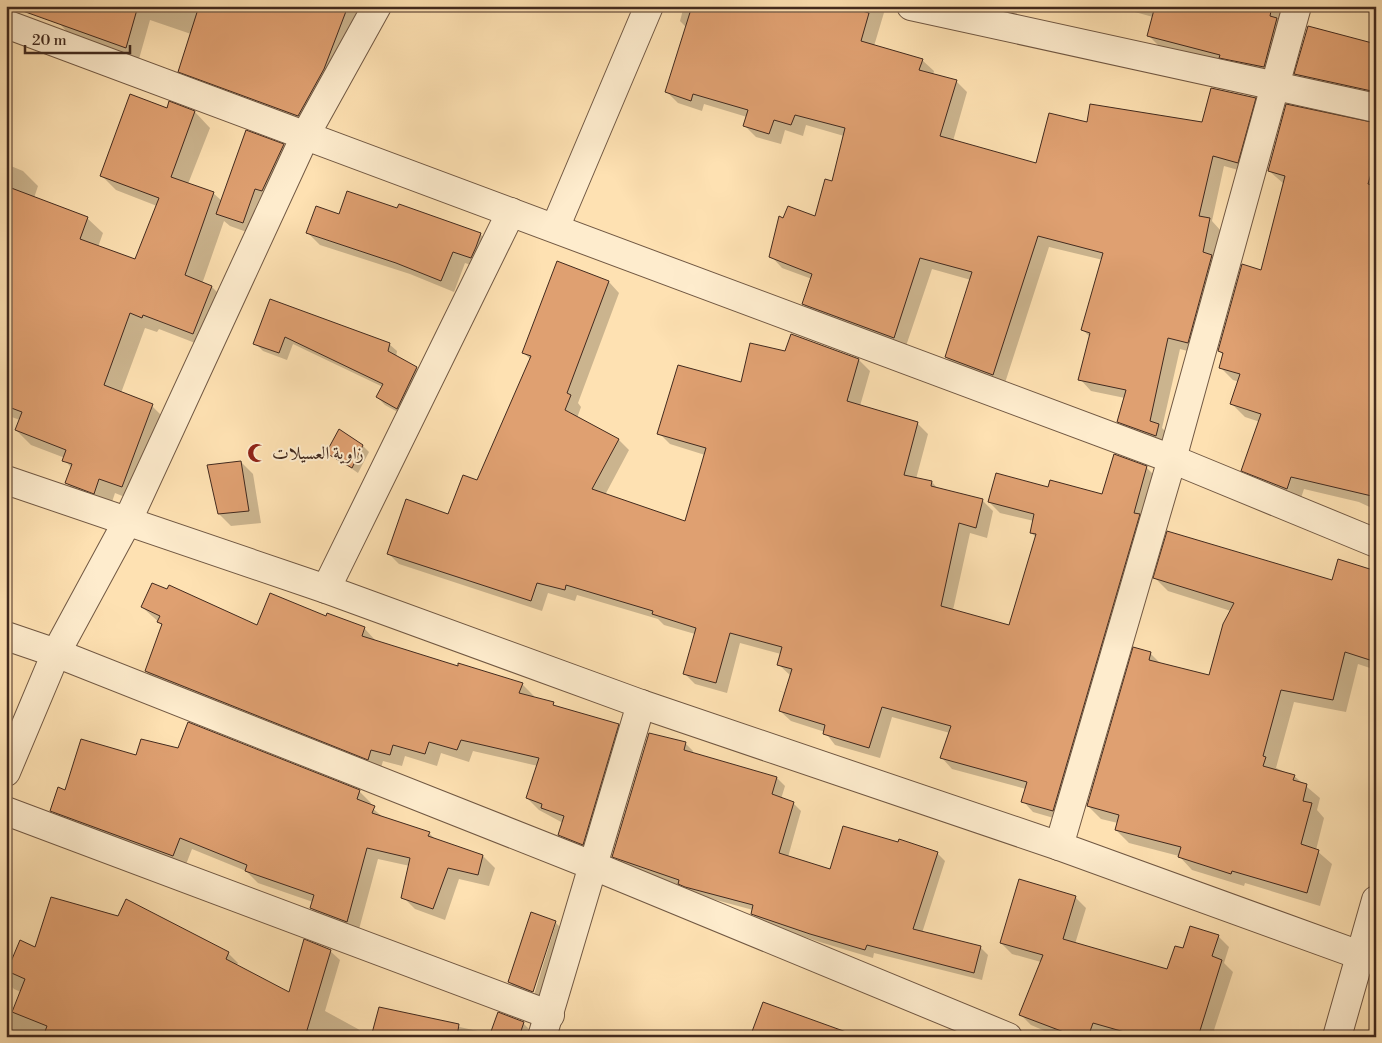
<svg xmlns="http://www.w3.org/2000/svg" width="1382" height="1043" font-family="'Libre Bodoni',Amiri,serif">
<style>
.shadow{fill:#0003}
.building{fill:#dfa071;stroke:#422a1e}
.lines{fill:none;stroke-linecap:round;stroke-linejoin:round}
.minor-casing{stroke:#715843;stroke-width:30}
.minor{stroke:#feeccd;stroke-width:28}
.labels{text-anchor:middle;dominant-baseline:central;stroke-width:4;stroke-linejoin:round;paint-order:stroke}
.poi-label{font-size:18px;fill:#422a1e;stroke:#feeccd;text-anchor:start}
</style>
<rect width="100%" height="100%" fill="#fee1b2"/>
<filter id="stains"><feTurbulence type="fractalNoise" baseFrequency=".004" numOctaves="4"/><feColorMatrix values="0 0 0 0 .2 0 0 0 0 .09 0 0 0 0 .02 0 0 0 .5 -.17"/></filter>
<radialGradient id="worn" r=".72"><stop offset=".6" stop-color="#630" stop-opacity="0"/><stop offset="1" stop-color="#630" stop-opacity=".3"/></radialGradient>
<g class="shadow">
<path d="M65,6H365L311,128L192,84L180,71L191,34L150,20L139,59L71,36L59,23Z"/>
<path d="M684,6H886L874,46L922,60L934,71L933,75L956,81L967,92L953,141L1037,165L1088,124H1203L1255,99L1266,110L1249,173L1224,166L1212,221L1221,231L1199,354L1180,349L1162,428L1170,436L1167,447L1130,433L1119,422L1125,398L1091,391L1080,379L1090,337L1083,330L1103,260L1049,247L1004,386L957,369L946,357L971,280L932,269L905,349L814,315L803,304L812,279L782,268L771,256L784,220L816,218L833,182L844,136L806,125L803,136L785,130L781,144L756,137L745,126L747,117L704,104L702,111L678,103L667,92L687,28L680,21Z"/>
<path d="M1113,6H1299L1275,78L1160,47L1148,35L1153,17Z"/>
<path d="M1376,45V101L1309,87L1296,74Z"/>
<path d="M170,103L195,112L210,128L188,184L213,193L222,201L283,145L296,158L255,235L230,226L224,221L202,284L212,287L227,302L208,348L159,329L157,332L145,328L121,393L152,406L167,421L137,502L115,493L110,508L82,498L67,483L72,468L64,460L65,458L31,445L16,430L20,420L6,415V164L23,171L38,186L34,198L87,218L103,233L98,247L136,261L157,206L116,190L101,175L168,110Z"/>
<path d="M1376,124V510L1359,502L1304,489L1300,501L1256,483L1243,470L1260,422L1245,417L1232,404L1239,382L1233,380L1220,367L1224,355L1219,351L1262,271L1284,184L1269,171Z"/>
<path d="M340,215L480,234L492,246L483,269L465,263L454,292L410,274L320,245L308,233Z"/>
<path d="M609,282L619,293L578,403L581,407L577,418L619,440L629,450L605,495L686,523L705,455L670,444L659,433L742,384L786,353L792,335L859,360L870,371L860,406L917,423L928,434L916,479L932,482L938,489L982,500L993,511L987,538L970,533L953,610L1010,626L1036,537L1031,533L1034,521L1000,513L989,502L1049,489L1103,496L1146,467L1157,478L1064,821L1033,812L1023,801L1026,789L952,769L942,758L950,733L892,717L880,758L835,745L825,732L791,721L780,711L791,676L778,664L781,654L740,643L727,693L695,684L684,673L695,634L664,625L658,619L577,595L575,601L548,593L542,611L399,564L388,553L449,515L478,482L531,360L524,353Z"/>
<path d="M271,301L389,344L397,351L396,357L417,368L424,376L405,416L385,405L377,397L383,387L293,344L287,360L263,351L255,343Z"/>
<path d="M362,445L369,452L358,473L328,452Z"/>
<path d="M241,462L253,474L261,523L231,526L219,514Z"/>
<path d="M1376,573V670L1358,664L1346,712L1294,702L1276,768L1294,776L1320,798L1317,810L1324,818L1316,850L1332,864L1320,906L1245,883L1244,886L1192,870L1179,856L1129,843L1116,830L1118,823L1101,819L1088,806L1150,653L1162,665L1210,677L1231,611L1168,591L1155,578L1333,582Z"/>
<path d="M142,607L258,626L327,618L364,628L376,641L459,667L522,684L534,696L533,698L618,726L630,738L595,856L571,846L559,834L563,823L539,810L527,798L538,766L473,751L469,762L441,753L437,766L405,756L402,766L383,761L380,771L158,683L146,671L162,625Z"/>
<path d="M6,715L22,731L6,778Z"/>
<path d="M685,743L693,751L692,754L777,778L785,786L781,799L793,803L801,811L788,857L831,871L937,853L945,861L922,933L980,947L988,955L982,980L874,953L873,958L820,942L760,922L752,913L753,910L694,894L682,886L621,864L613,856Z"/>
<path d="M137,757L359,791L371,803L370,806L385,819L429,833L436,840L483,856L495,868L489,886L459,879L445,920L415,909L403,897L410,866L378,859L358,933L323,920L311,908L313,902L258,883L246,871L192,849L185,867L64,823L52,811L66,791Z"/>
<path d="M1075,897L1086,908L1075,944L1168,971L1183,949L1218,936L1229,947L1224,963L1233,972L1214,1030L1221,1037H1059L1031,1025L1020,1014L1041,962L1012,954L1001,943Z"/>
<path d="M532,913L555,922L561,928L539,997L534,995L556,923H554L531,994L515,988L509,982Z"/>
<path d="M20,942L36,949L228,953L238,963L236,966L289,993L330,951L340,960L325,1011L358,1029L367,1037H6V1030L21,992L14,989L6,981V975Z"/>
<path d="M379,1009L491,1034L523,1023L533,1033L532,1037H372Z"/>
</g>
<g class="building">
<path d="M21,6H138L126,48L20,10Z"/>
<path d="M199,6H348L324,69L298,116L178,72Z"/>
<path d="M692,6H845L869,13L861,41L923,59L919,70L957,80L940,136L1036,163L1049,113L1087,122L1090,104L1202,122L1211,88L1256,98L1238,163L1213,156L1199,216L1210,218L1203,252L1212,255L1188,343L1168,338L1150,421L1159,424L1156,436L1117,422L1126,390L1078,380L1090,333L1081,330L1103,253L1038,236L993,375L945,357L972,272L920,258L894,338L802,304L812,274L769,257L779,216L783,218L788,206L815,216L825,179L832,181L845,128L795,115L791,125L774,120L769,134L743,126L748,110L693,94L691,101L665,92Z"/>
<path d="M1155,6H1272L1270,16L1277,18L1264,67L1219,58L1220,55L1147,36Z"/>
<path d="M1308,26L1376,44V92L1294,74Z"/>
<path d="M130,94L167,108L169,101L195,111L171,177L214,192L185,275L212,286L193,334L143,315L142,318L130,313L104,385L153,404L122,487L99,479L94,494L65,483L72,464L62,461L66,450L15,430L22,412L6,406V186L88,217L80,239L135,259L159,198L100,176Z"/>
<path d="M1286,104L1376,123V157L1368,184L1376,186V497L1291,477L1287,489L1241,471L1261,414L1230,404L1240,374L1219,368L1223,353L1218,351L1242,264L1261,270L1285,176L1268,171Z"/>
<path d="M246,130L284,144L262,191L255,189L243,223L216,214Z"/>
<path d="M347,191L397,208L399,204L481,233L476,247L471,258L453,252L441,281L396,263L306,233L316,206L339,214Z"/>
<path d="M557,261L609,281L567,393L571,395L565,410L619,439L592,489L685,521L706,448L657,434L678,365L741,382L750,343L785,351L791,334L859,359L847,401L918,422L904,475L932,481L931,486L983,499L976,528L959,523L941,606L1009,625L1036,534L1030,533L1034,514L988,502L996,473L1048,487L1050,480L1102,494L1114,454L1147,466L1134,513L1140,514L1053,811L1021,802L1027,782L940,758L951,726L882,707L869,748L823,734L825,725L779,711L792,669L777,665L782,647L730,633L716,683L683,674L696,628L652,614L653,611L566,585L565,590L537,583L531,601L387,554L406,499L448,514L463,475L477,480L531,356L522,353Z"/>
<path d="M270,299L390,343L388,351L417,367L397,409L376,397L383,384L285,337L279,353L253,344Z"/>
<path d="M339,429L363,445L352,468L326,453Z"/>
<path d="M241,461L249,511L218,514L207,465Z"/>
<path d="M1167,531L1332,580L1338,559L1376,571V662L1345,652L1333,700L1281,690L1263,756L1266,757L1263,766L1295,775L1293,780L1307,784L1303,801L1312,803L1301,844L1319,850L1307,893L1232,871L1231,874L1178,857L1181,847L1115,830L1119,815L1087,806L1133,647L1151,652L1149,660L1209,675L1223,624L1234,603L1153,578Z"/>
<path d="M152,583L167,589L169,585L257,625L270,593L326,616L327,613L365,627L362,636L458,666V663L523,683L519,693L554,702L553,705L619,724L583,845L558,835L564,816L541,808L542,804L526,798L539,758L461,740L457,750L429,742L425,754L393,745L390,755L371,750L368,760L145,671L162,624L157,622L160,616L141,607Z"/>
<path d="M188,722L360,790L357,799L375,806L372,813L430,832L428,836L483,855L478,875L448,868L433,909L401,898L410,858L367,848L347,922L310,908L314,895L245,871L247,865L180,838L173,856L50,811L58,787L65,790L81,739L136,755L141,739L178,748Z"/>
<path d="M649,733L686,742L684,750L777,777L772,794L794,802L779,853L830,869L843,826L898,842L899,839L938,852L913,929L981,946L974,973L867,945L865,950L810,934L751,914L753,905L685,887L678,884L679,880L612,857Z"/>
<path d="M1019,879L1076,896L1063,939L1167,969L1175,946L1183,948L1190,926L1219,935L1212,956L1222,960L1198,1037H1142L1093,1023L1088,1037H1077L1019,1015L1043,955L1000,943Z"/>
<path d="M51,897L118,916L126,899L229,952L226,959L289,992L304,939L331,950L305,1037H43L47,1026L12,1012L25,979L7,971L20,940L35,947Z"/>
<path d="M531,912L556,921L533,992L508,982Z"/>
<path d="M763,1002L849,1033V1037H750Z"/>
<path d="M379,1007L459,1024L457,1037H371Z"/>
<path d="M498,1012L524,1022L519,1037H489Z"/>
</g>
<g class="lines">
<g class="minor-casing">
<g id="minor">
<path d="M911,6L1376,108"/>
<path d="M6,24L1172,459L1376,543"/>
<path d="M555,228L649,6"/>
<path d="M6,480L326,589L641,704L1059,846L1376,961"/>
<path d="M326,589L511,212"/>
<path d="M6,636L56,653L594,866L1008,1037"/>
<path d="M6,772L56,653L127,522L306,134L377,6"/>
<path d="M6,811L550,1015"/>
<path d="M1059,846L1172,459L1297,6"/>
<path d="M542,1037L641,704"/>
<path d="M1337,1037L1376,900"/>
</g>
</g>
<use href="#minor" class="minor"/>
</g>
<defs>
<g id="mosque-bare" transform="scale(1.5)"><path d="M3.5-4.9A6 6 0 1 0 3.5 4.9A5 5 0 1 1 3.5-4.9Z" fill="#8f2418" stroke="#feeccd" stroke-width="2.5" paint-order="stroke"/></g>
</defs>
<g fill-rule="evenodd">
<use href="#mosque-bare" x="257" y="453"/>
</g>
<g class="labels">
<g class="poi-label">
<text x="272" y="453">زاوية العسيلات</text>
</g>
</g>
<rect width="1382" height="1043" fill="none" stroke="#fee1b2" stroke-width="25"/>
<rect x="8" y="8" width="1367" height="1028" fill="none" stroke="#422a1e" stroke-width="2.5"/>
<rect x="12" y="12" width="1357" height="1018" fill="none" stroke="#422a1e"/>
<path d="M25 45v8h105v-8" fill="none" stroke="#422a1e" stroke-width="2.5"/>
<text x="32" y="45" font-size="15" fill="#422a1e" stroke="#feeccd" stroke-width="4" paint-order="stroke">20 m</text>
<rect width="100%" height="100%" filter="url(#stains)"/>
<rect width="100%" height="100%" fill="url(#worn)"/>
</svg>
